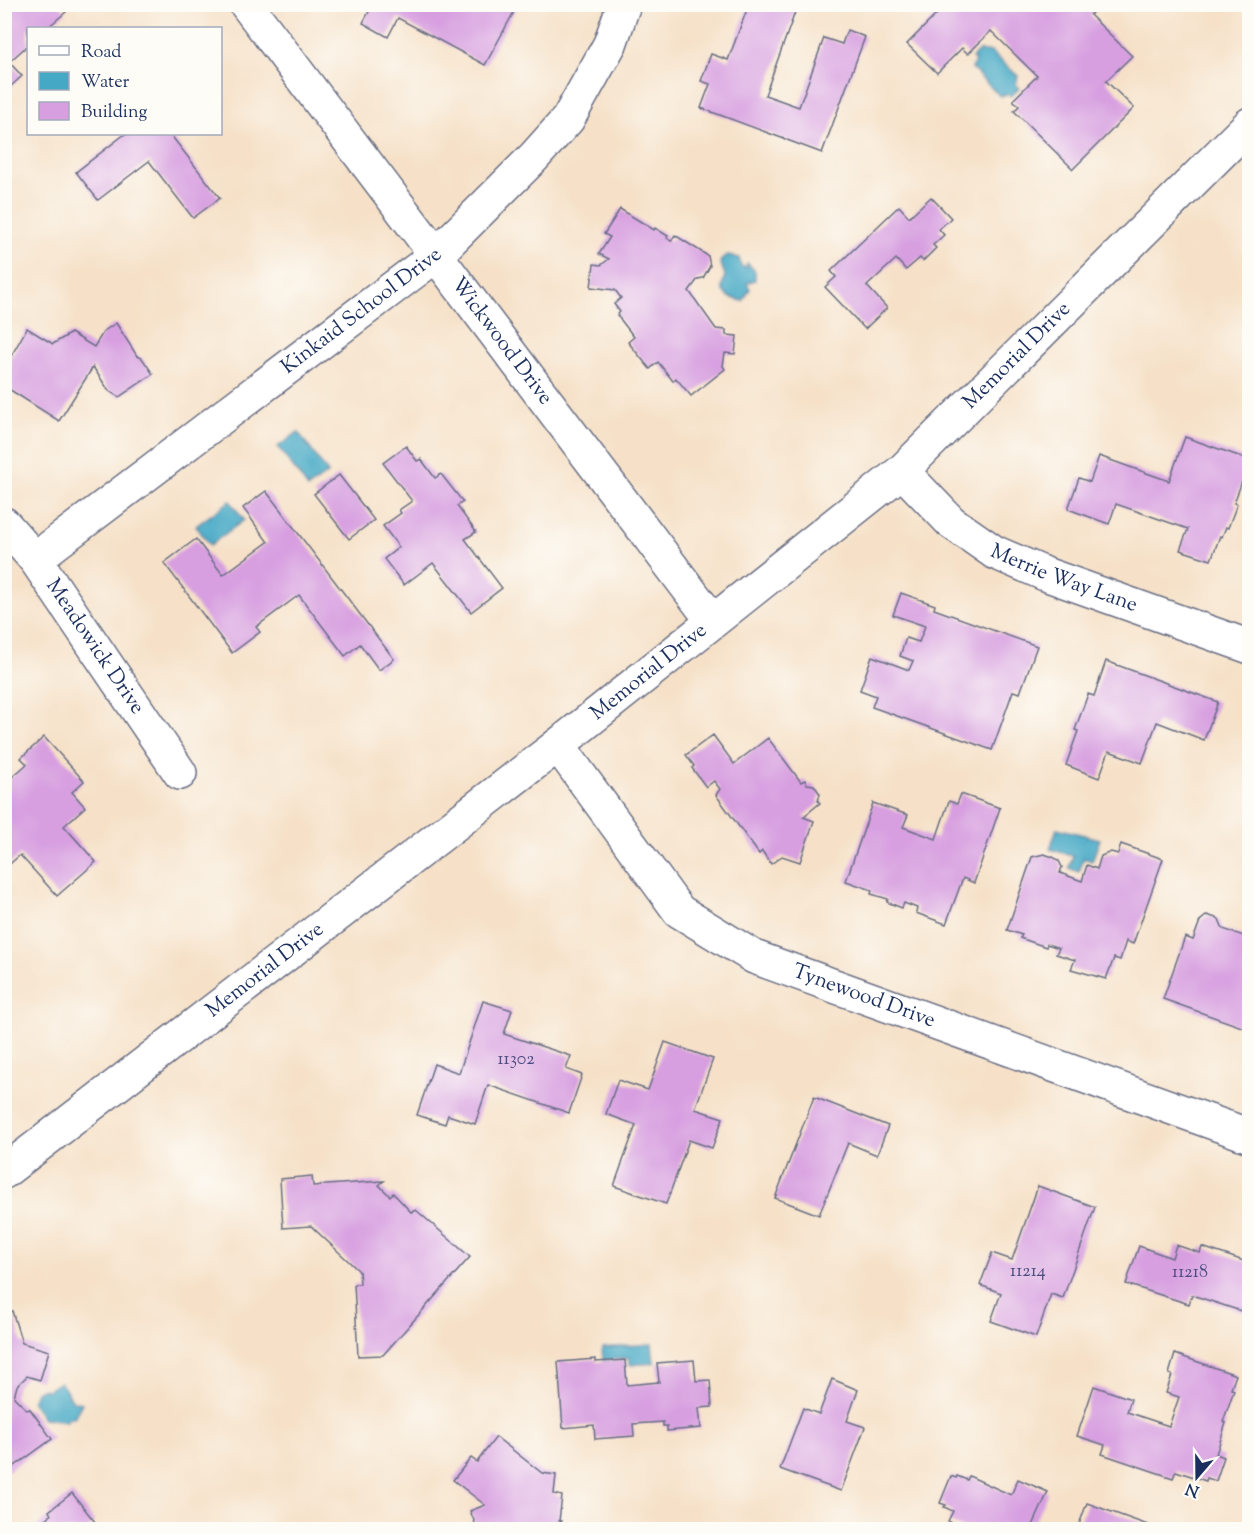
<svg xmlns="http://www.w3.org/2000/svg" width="1254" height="1534" font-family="'Sorts Mill Goudy',serif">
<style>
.water{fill:#45a8c5;stroke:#306c92;stroke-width:1.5}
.building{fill:#d79fe0}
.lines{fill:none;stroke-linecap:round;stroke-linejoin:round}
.minor-casing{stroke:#686d83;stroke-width:36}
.minor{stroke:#fff;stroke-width:33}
.labels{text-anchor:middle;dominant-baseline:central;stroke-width:4.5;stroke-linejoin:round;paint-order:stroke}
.number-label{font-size:18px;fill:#4a4b7e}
.street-label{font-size:21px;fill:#1b2f5e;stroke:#fdfcf7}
</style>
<rect width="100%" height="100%" fill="#fdfcf7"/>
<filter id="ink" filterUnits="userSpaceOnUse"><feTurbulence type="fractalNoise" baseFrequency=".0167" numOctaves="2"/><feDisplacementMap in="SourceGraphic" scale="12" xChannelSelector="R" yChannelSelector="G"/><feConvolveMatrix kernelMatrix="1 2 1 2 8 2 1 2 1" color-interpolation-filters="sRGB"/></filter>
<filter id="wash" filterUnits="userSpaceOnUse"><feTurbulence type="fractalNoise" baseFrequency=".008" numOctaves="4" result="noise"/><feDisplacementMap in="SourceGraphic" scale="24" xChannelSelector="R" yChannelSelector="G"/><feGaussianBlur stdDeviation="1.35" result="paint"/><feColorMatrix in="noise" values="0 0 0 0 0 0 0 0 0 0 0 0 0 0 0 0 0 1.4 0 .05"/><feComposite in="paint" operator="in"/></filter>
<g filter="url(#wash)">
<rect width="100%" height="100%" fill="#f6e1c8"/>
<g class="water">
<path d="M980,50L983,52H991L1018,76L1016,85L1019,88L1011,96L1008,94L1000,96L972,69L975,60L972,58Z"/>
<path d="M729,255L739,258L741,266L746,268L747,263L755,271V280L747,283L750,289L743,301L729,297L723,291L722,287L725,275L720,262L725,256Z"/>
<path d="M298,432L328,473L308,488L278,447Z"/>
<path d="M230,501L244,520L210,545L196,526Z"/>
<path d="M1057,828L1100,839L1092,861L1084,858L1079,872L1069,868L1073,856L1050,849Z"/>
<path d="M652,1344L654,1363L630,1365L629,1358L603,1360L602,1348Z"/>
<path d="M60,1382L73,1401L82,1403L74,1418H68L67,1421L43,1418L32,1402L36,1392L41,1389L48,1390Z"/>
</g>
<g id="blocks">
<g class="building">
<path d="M4,4H59L66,12L47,28H28V45L9,62L22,76L10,87L4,81Z"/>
<path d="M373,4H514L512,8L515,10L485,65L398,18L388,37L363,23Z"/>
<path d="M749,4H798L765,95L799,107L824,38L842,44L847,30L865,37L822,153L701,108L710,84L701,81L711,54L728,60Z"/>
<path d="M946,5H1099L1090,15L1132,56L1106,81L1134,108L1073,169L1014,111L1019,106L1013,100L1037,76L991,31L968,54L962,48L937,73L907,44Z"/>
<path d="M125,134H170L220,198L193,218L149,161L98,200L76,172Z"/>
<path d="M931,197L951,218L939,229L944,235L933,245L936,248L923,261L920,258L906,270L896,259L867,286L887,308L865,329L825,287L836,277L831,271L899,206L909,217Z"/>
<path d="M620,209L654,230L655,228L668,236L667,238L671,241L675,235L708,256L710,266L703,278L698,279L689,291L716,329L726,330V335L737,336L735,354L725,353L723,366L725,369L691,396L676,378L673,381L658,362L650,369L628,342L634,337L617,315L620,312L614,304L621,298L615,290L591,287L594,264L601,265L609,259L599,254L610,237L604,234Z"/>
<path d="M116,323L137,356L142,358L153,374L119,397L109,391L93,367L59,421L4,386V369L27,328L53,344L71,333L94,347L104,331Z"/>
<path d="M1185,437L1250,460L1234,503L1237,504L1228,528L1226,527L1222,537L1220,536L1211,560L1180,550L1188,529L1116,504L1109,524L1068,509L1079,478L1090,482L1099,456L1169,481Z"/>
<path d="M406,446L417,461L421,459L435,478L441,474L463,502L457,506L476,532L465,539L502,588L471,612L433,563L404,585L384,559L399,547L383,526L401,513L399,510L412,501L383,463Z"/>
<path d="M339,475L374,520L349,539L314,494Z"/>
<path d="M266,491L394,659L379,670L360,644L345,656L299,595L256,627L260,632L232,653L164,563L196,539L223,575L268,542L243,508Z"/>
<path d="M901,593L935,605L934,609L1037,646L1020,693L1013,691L992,750L872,707L876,696L860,690L872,656L909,670L913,661L900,656L906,638L919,642L925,626L893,615Z"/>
<path d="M1106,661L1218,702L1204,740L1157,722L1142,763L1109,751L1099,778L1066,765L1078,731L1075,730L1088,694L1094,696Z"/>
<path d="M713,735L734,764L768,738L801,782L805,780L807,784L814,785L820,794L818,801L820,803L803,817L814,821L800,862L782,856L771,864L762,851L759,854L716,795L720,789L714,781L706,787L692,768L694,766L686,755Z"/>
<path d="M44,737L84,781L72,792L85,807L64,826L96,862L57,896L20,855L4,869V784L27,764L21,758Z"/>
<path d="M961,794L1000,808L974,883L963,878L946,924L916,913L917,908L904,903L902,908L887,902L888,899L871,894L872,890L846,881L873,803L908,815L903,827L936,839L949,801L957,804Z"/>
<path d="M1121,844L1163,859L1133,944L1126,941L1120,960L1114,958L1106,979L1071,969L1075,960L1056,954L1059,948L1047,944L1046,947L1020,938L1022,935L1007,930L1032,857L1044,854L1053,857L1059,861L1062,867L1060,873L1082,881L1087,865L1097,869L1101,856L1111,852L1118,854Z"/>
<path d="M1207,915L1219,919L1223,929L1250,938V1030L1163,999L1185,937L1193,940L1200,921Z"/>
<path d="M483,1001L512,1010L504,1034L571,1056L566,1069L582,1075L569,1113L488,1085L475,1124L448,1115L445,1124L417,1115L434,1064L459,1073Z"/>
<path d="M665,1042L713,1059L695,1109L723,1118L712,1148L689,1140L666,1204L614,1186L636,1125L606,1114L618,1080L648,1090Z"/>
<path d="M814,1097L888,1126L877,1155L848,1143L819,1215L775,1198Z"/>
<path d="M312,1176L313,1186L384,1181L379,1185L390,1196L393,1193L411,1212L416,1210L470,1257L383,1355L358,1356L354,1284H360L359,1271L311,1226L283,1228L280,1179Z"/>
<path d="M1038,1186L1095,1207L1063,1298L1051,1294L1036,1337L991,1321L1001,1293L980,1285L992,1253L1012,1260Z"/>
<path d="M1176,1245L1200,1253L1202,1247L1250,1263V1314L1192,1295L1189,1304L1126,1284L1139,1246L1172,1258Z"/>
<path d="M5,1301L8,1312L12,1311L22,1343L49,1351L40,1380L27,1376L17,1386L14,1397L27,1410L30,1409L52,1439L5,1473Z"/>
<path d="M1175,1354L1236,1375L1231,1389L1234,1390L1223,1422L1226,1423L1216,1454L1224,1457L1216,1481L1207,1478L1206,1481L1176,1471L1173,1478L1102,1454L1105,1445L1077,1436L1094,1386L1131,1399L1127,1412L1169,1426L1179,1397L1166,1393L1172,1375L1169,1374Z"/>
<path d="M596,1359V1362L625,1360L627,1385L659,1382L657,1363L694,1360L696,1381L710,1380L712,1407L699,1408L701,1428L667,1431V1426H663V1422L633,1424L634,1436L595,1439L594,1425L563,1428L558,1362Z"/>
<path d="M832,1379L858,1390L847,1421L865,1427L841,1491L780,1469L803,1408L819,1414Z"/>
<path d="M496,1437L542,1473L556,1475L554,1494L562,1496L559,1521H561L560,1530H478L470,1511L485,1505L453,1480L471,1458L477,1462Z"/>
<path d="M951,1476L956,1478L957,1476L967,1480L969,1476L1011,1495L1018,1479L1048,1492L1031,1530H967L948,1521L953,1511L944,1507L946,1505L940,1503Z"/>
<path d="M72,1493L95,1522L86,1530H32L51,1515L49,1511Z"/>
<path d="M1087,1503L1159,1529V1530H1077Z"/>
</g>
</g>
</g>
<g filter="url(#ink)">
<use href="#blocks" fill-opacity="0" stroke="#686d83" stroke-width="1.5"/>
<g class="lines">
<g class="minor-casing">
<g id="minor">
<path id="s1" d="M246,4L712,620"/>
<path id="s2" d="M902,471L951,522L994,552L1045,574L1250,647"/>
<path id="s3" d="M4,524L35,559L180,773"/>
<path id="s4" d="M35,559L435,256L534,157L568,119L610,44L624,4"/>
<path id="s5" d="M558,745L679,911L754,957L1250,1136"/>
<path id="s6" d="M4,1172L558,745L902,471L1250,124"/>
</g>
</g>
<use href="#minor" class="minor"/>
</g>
</g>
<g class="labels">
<g class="number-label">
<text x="516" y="1060">11302</text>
<text x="1028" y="1272">11214</text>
<text x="1190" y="1273">11218</text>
</g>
<g class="street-label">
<text stroke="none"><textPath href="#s4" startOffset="410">Kinkaid School Drive</textPath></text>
<text stroke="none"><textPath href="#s1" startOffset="423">Wickwood Drive</textPath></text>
<text stroke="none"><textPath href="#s6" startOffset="1302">Memorial Drive</textPath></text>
<text stroke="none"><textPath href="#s2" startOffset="198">Merrie Way Lane</textPath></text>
<text stroke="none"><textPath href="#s3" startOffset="153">Meadowick Drive</textPath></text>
<text stroke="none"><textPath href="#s6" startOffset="816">Memorial Drive</textPath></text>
<text stroke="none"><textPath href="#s6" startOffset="330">Memorial Drive</textPath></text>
<text stroke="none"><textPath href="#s5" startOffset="410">Tynewood Drive</textPath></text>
</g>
</g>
<rect width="1254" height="1534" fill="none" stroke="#fdfcf7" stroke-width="24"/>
<rect x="27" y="27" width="195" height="108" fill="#fdfcf7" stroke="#a3aaba" stroke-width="1.5"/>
<rect x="39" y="46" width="30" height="9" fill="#ffffff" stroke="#a3aaba" stroke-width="1.5"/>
<text x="81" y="57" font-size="18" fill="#1b2f5e">Road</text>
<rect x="39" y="72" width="30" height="18" fill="#45a8c5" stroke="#a3aaba" stroke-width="1.5"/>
<text x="81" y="87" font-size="18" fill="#1b2f5e">Water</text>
<rect x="39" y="102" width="30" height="18" fill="#d79fe0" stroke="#a3aaba" stroke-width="1.5"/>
<text x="81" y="117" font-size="18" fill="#1b2f5e">Building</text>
<g transform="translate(1197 1477) rotate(200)" stroke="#fdfcf7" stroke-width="4.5" paint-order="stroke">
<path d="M0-4.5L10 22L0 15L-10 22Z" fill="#1b2f5e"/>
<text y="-9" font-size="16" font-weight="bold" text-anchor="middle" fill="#1b2f5e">N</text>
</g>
</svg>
